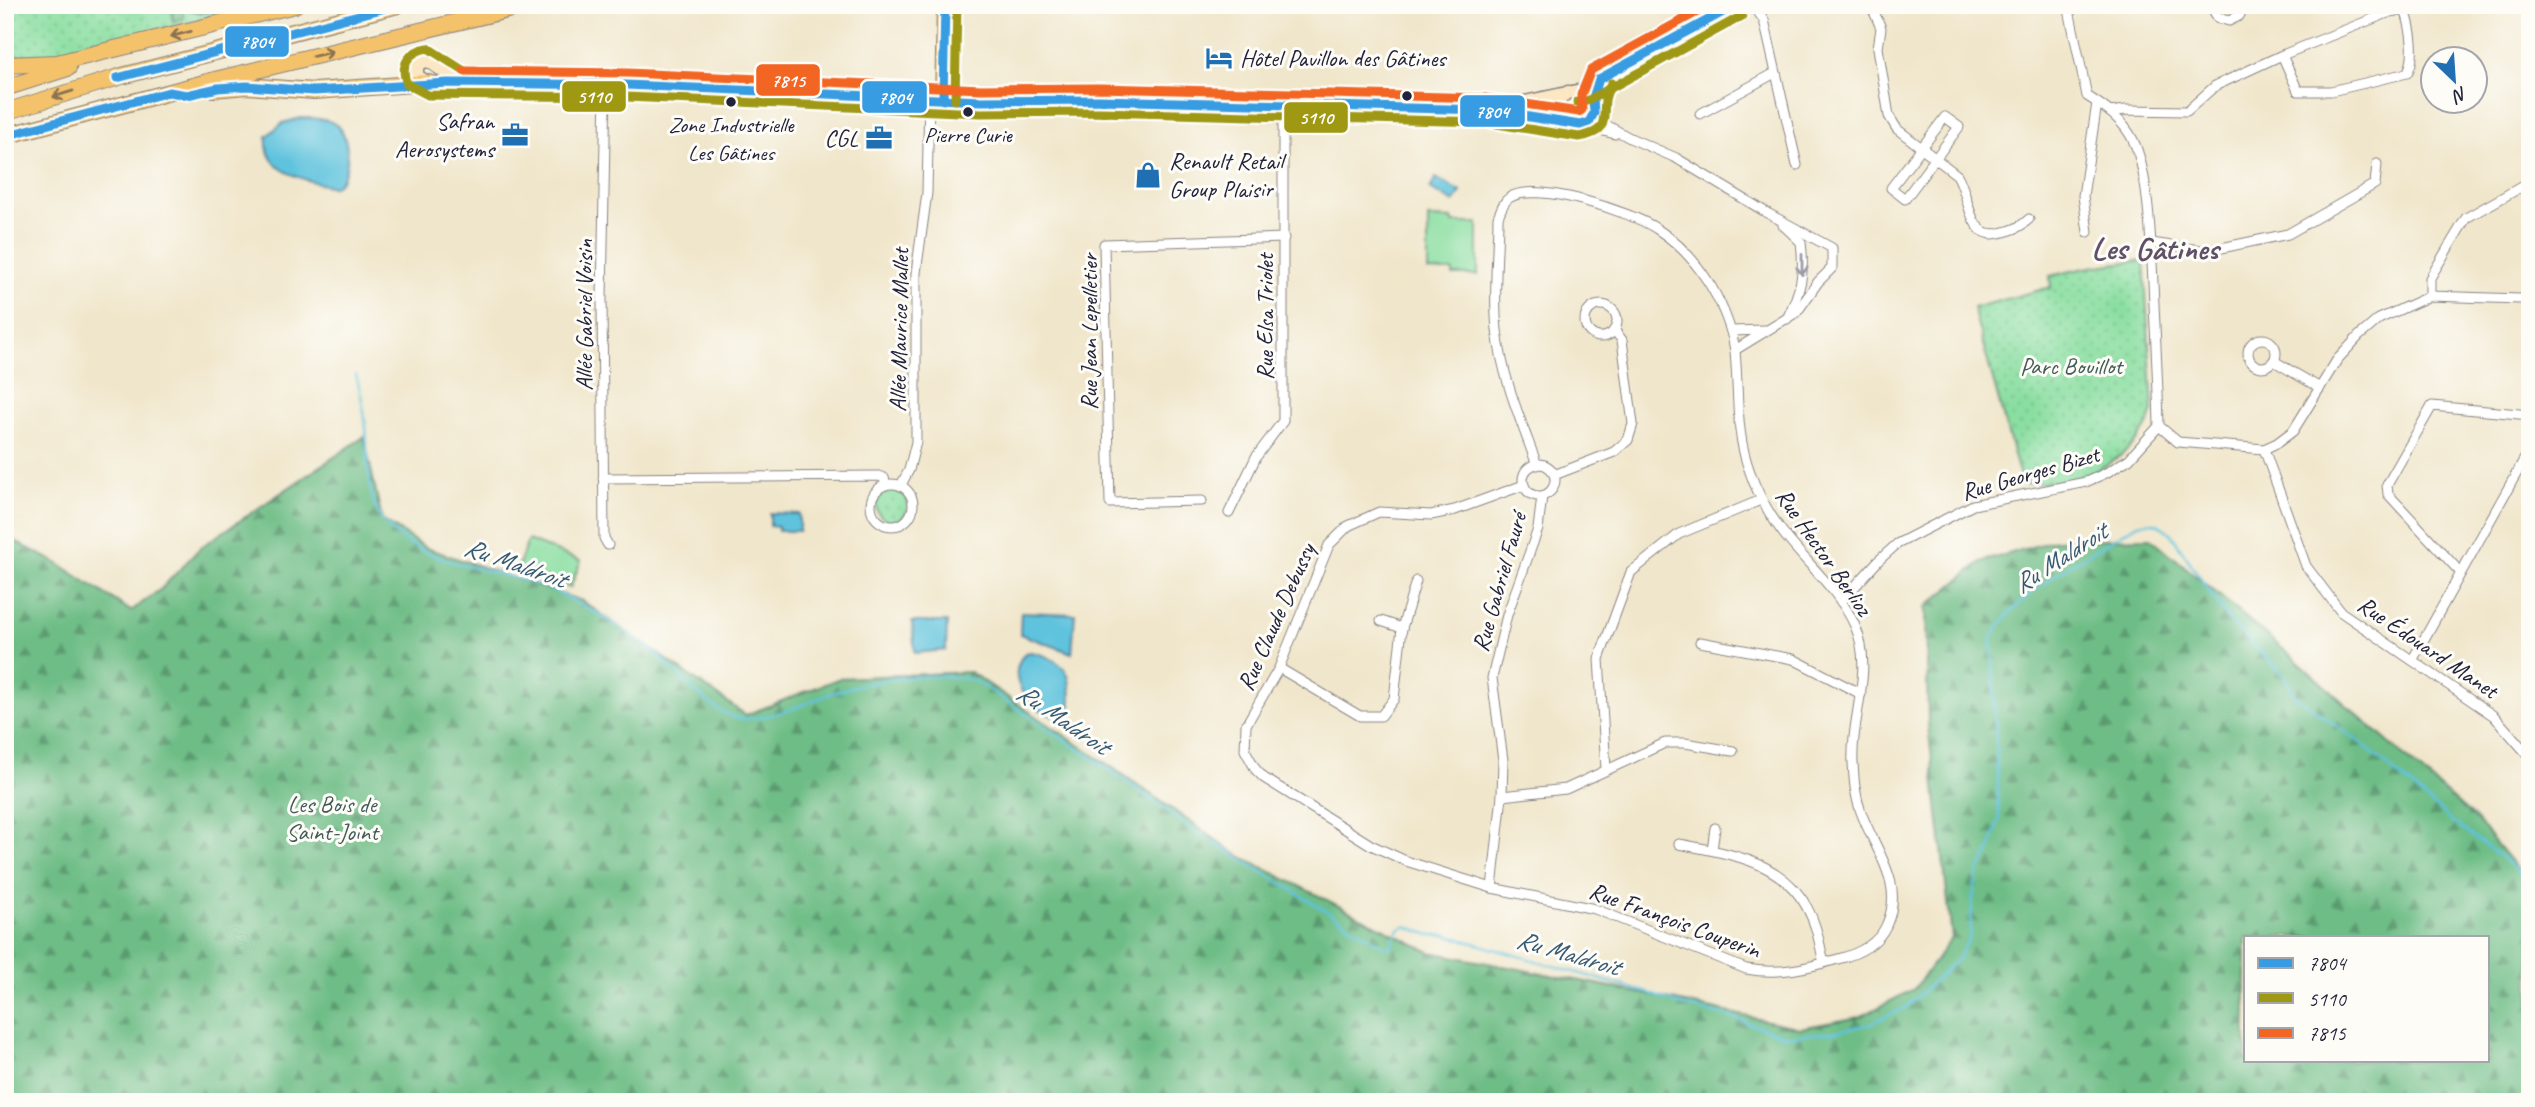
<svg xmlns="http://www.w3.org/2000/svg" width="2535" height="1107" font-family="Caveat,sans-serif">
<style>
.green{fill:url(#green-dots);stroke:#56806e;stroke-width:2}
.forest{fill:url(#forest-firs);stroke:#487060;stroke-width:2;fill-rule:evenodd}
.pitch{fill:#89dea0;stroke:#56806e;stroke-width:2}
.water{fill:#5fc3dd;stroke:#40728c;stroke-width:2}
.lines{fill:none;stroke-linecap:round;stroke-linejoin:round}
.stream{stroke:#5fc3dd;stroke-width:2.5}
.street-casing{stroke:#898483;stroke-width:11}
.secondary-casing{stroke:#898483;stroke-width:15}
.highway-casing{stroke:#898483;stroke-width:18}
.street{stroke:#fff;stroke-width:9}
.secondary{stroke:#fbe7c3;stroke-width:12}
.highway{stroke:#f4c26a;stroke-width:16}
.bus-1-casing{stroke:#fdfcf7;stroke-width:14}
.bus-2-casing{stroke:#fdfcf7;stroke-width:14}
.bus-3-casing{stroke:#fdfcf7;stroke-width:14}
.bus-1{stroke:#379ce2;stroke-width:9}
.bus-2{stroke:#9f9812;stroke-width:9}
.bus-3{stroke:#f26522;stroke-width:9}
.oneway{stroke:#8b7252}
.oneway2{stroke:#9c9ca7}
.bus-dot{fill:#22223b;stroke:#fdfcf7;stroke-width:2.5}
.labels{text-anchor:middle;dominant-baseline:central;stroke-width:6;stroke-linejoin:round;paint-order:stroke}
.bus-label{font-size:22px;fill:#22223b;stroke:#fdfcf7}
.poi-label{font-size:24px;fill:#22223b;stroke:#fdfcf7;text-anchor:start}
.street-label{font-size:24px;fill:#22223b;stroke:#fdfcf7}
.park-label{font-size:24px;fill:#415a59;stroke:#fdfcf7}
.water-label{font-size:26px;font-style:italic;fill:#375a74;stroke:#fdfcf7}
.district-label{font-size:32px;font-weight:bold;fill:#615069;stroke:#fdfcf7}
.line-badge{stroke:#fdfcf7;stroke-width:2.5}
.badge-label{font-size:19px;text-anchor:middle;font-weight:bold;fill:#fff}
</style>
<defs>
<pattern id="green-dots" width="8" height="8" patternUnits="userSpaceOnUse" patternTransform="scale(1.75)"><rect width="8" height="8" fill="#89dea0"/><path d="M2 2h.1M6 6h.1" fill="none" stroke="#76be8b" stroke-width="1.8" stroke-linecap="round"/></pattern>
<pattern id="forest-firs" width="22" height="20" patternUnits="userSpaceOnUse" patternTransform="scale(1.75)"><rect width="22" height="20" fill="#6ebd86"/><path d="M5 1l3.5 6h-7zM16 11l3.5 6h-7z" fill="#5a996f"/></pattern>
</defs>
<rect width="100%" height="100%" fill="#fdfcf7"/>
<filter id="ink" filterUnits="userSpaceOnUse"><feTurbulence type="fractalNoise" baseFrequency=".0143" numOctaves="2"/><feDisplacementMap in="SourceGraphic" scale="14" xChannelSelector="R" yChannelSelector="G"/><feConvolveMatrix kernelMatrix="1 2 1 2 8 2 1 2 1" color-interpolation-filters="sRGB"/></filter>
<filter id="wash" filterUnits="userSpaceOnUse"><feTurbulence type="fractalNoise" baseFrequency=".00686" numOctaves="4" result="noise"/><feDisplacementMap in="SourceGraphic" scale="28" xChannelSelector="R" yChannelSelector="G"/><feGaussianBlur stdDeviation="1.57" result="paint"/><feColorMatrix in="noise" values="0 0 0 0 0 0 0 0 0 0 0 0 0 0 0 0 0 1.4 0 .05"/><feComposite in="paint" operator="in"/></filter>
<g filter="url(#wash)">
<rect width="100%" height="100%" fill="#f0e6cb"/>
<g class="green">
<path d="M5,5H171L173,21L182,7L200,13L222,12L230,5H260L86,48L39,57L5,55Z"/>
<path d="M2144,260L2153,411C2143,446 2102,474 2066,481C2052,483 2036,483 2022,484L1973,308L2051,287L2050,276L2090,267Z"/>
<circle cx="892" cy="505" r="16"/>
</g>
<g class="forest">
<path d="M171,5H230C216,17 200,13 183,7V19L173,21Z"/>
<path d="M364,437L382,520L426,548L582,601L746,715L840,678L970,672L1125,776L1236,854L1430,952L1597,984L1800,1028L1860,1017L1914,989L1952,938L1928,725L1926,607L1981,562L2055,540L2151,538L2297,661L2477,821L2530,884V1102H5V536L59,564L131,611L161,589L201,547ZM2246,937H2488V1060H2246Z"/>
</g>
<g class="pitch">
<path d="M1428,218L1452,219L1453,223H1478V275H1453V271H1428Z"/>
<path d="M528,540L581,561L570,588L518,567Z"/>
</g>
<g class="water">
<path d="M301,118C313,118 330,118 339,127C351,140 351,181 332,187C305,179 263,174 267,136L283,123Z"/>
<path d="M1436,178L1461,192L1454,203L1430,189Z"/>
<path d="M770,513L799,514V531H778V527L770,526Z"/>
<path d="M1021,612L1075,614L1072,653L1020,634Z"/>
<path d="M912,622H947L946,650L915,653Z"/>
<path d="M1032,652C1046,655 1067,664 1069,679C1070,687 1073,704 1069,712C1059,731 994,689 1025,653Z"/>
</g>
<g class="lines">
<path class="stream" d="M356,375C361,392 364,410 366,427C368,454 366,505 386,525C429,569 498,567 552,590C572,599 594,611 613,623C627,632 643,643 656,654C677,672 716,719 744,719C776,718 806,703 835,692C874,679 937,670 976,681L1116,774L1195,831L1384,946L1390,947L1399,929L1405,926L1430,935H1446L1644,992L1681,1005L1726,1016L1787,1036L1834,1032L1869,1024L1905,1008L1959,958L1970,936L1973,896L1978,871L1990,851L1999,820L1992,638C2016,591 2093,552 2138,524C2153,520 2160,524 2171,534L2229,621L2285,676L2295,696L2362,744L2454,823L2500,856L2530,883"/>
</g>
</g>
<g filter="url(#ink)">
<g class="lines">
<g class="street-casing">
<g id="street">
<path d="M1753,5L1764,20L1797,165"/>
<path d="M1871,5L1881,28L1878,48L1889,116L1897,129L1957,175C1970,194 1967,241 2000,233C2013,230 2019,228 2029,219"/>
<path d="M2068,5L2087,96C2106,108 2123,120 2133,140C2149,172 2151,245 2153,282C2155,330 2158,378 2159,426L2178,442L2264,449L2277,443L2293,431L2337,360L2359,336L2379,319L2430,296L2520,299L2530,297"/>
<path d="M2210,5L2218,18L2229,21L2239,16L2245,5"/>
<path d="M606,85L602,298L604,538L608,545"/>
<path d="M2110,112L2126,110L2187,111L2215,86L2282,55L2285,54L2390,12L2405,10C2411,26 2417,58 2407,73L2331,91H2298L2282,55"/>
<path d="M1594,113L1599,121L1630,138L1676,158L1769,214L1832,248V268L1818,282L1797,312L1735,350"/>
<path d="M1700,114L1775,73"/>
<path d="M1945,117L1959,127L1905,199L1891,188Z"/>
<path d="M2530,121V130"/>
<path d="M1580,125L1615,134"/>
<path d="M1783,225L1801,242C1805,274 1801,290 1787,319"/>
<path d="M2088,232L2083,196L2097,103"/>
<path d="M2151,243L2207,251L2288,234L2375,184L2377,164"/>
<path d="M2430,296V278L2466,218L2530,182"/>
<circle cx="1601" cy="321" r="16"/>
<path d="M1731,331L1765,330"/>
<circle cx="2262" cy="353" r="14"/>
<path d="M2274,361L2320,388"/>
<path d="M2264,449L2306,566L2341,612L2494,716L2530,757"/>
<circle cx="1539" cy="480" r="16"/>
<path d="M1554,475L1614,452L1628,440L1633,424L1622,340L1614,330"/>
<path d="M603,478L879,476L884,478L886,484"/>
<circle cx="892" cy="505" r="21"/>
<path d="M901,485L909,470L916,442V273L927,193L929,95"/>
<path d="M1524,485L1455,510L1431,515L1379,512L1348,526L1329,545L1279,668L1246,725L1245,750L1256,770L1264,778L1371,845L1406,861L1492,888L1595,909L1746,969C1779,975 1807,968 1838,959C1858,954 1877,945 1886,926C1906,884 1875,851 1861,812C1855,796 1854,780 1853,763C1850,718 1875,670 1855,626C1839,589 1805,563 1781,530C1768,512 1757,493 1750,472C1735,433 1739,392 1735,351C1732,327 1720,300 1707,280C1694,260 1676,241 1657,229C1632,212 1534,180 1509,198C1503,202 1501,210 1498,217C1498,253 1493,294 1497,330C1502,377 1521,421 1537,465"/>
<path d="M1202,501L1110,503L1104,244L1284,238"/>
<path d="M1229,513L1256,457L1283,421V106"/>
<path d="M2460,572L2388,494L2387,485L2432,406L2530,415"/>
<path d="M1841,602L1878,561L1897,544L1973,505L2086,482L2106,473L2129,459L2159,426"/>
<path d="M1381,621L1402,628"/>
<path d="M1700,642L1793,659L1861,694"/>
<path d="M2413,659L2530,449"/>
<path d="M1279,668L1360,716H1381L1394,699L1402,628L1416,581"/>
<path d="M1606,768L1599,659L1631,572L1679,534L1761,500"/>
<path d="M1502,796L1566,789L1665,743H1685L1733,751"/>
<path d="M1679,844C1736,855 1794,862 1815,926C1819,938 1821,951 1824,963"/>
<path d="M1712,850L1715,828"/>
<path d="M1492,888L1502,796L1503,760L1492,678L1507,615L1538,529L1542,496"/>
</g>
</g>
<g class="secondary-casing">
<g id="secondary">
<path d="M460,83L427,60L417,65V76L429,83L626,85L981,101L1099,100L1485,110L1580,125L1592,118C1598,106 1594,95 1581,90"/>
<path d="M891,90L944,89L998,94"/>
<path d="M1492,109L1581,90L1736,5"/>
<path d="M1562,123C1553,112 1557,100 1568,92"/>
</g>
</g>
<g class="highway-casing">
<g id="highway">
<path d="M5,65L57,63L295,5"/>
<path d="M5,88L68,68"/>
<path d="M213,89L247,86L314,91L429,83"/>
<path d="M943,100L945,5"/>
<path d="M5,112L122,76L398,5"/>
<path d="M5,136L219,79L528,5"/>
</g>
</g>
<use href="#street" class="street"/>
<use href="#secondary" class="secondary"/>
<use href="#highway" class="highway"/>
<g class="bus-1-casing">
<g id="bus-1">
<path d="M117,78L397,5"/>
<path d="M943,100L945,5"/>
<path d="M5,136L169,92L187,95L218,88L247,86L314,91L448,83L626,85L981,101L1099,100L1485,110L1580,125L1589,122L1594,113L1593,98L1599,79L1736,5"/>
</g>
</g>
<g class="bus-2-casing">
<g id="bus-2">
<path d="M464,71L428,48C409,51 399,65 407,84L428,95L626,97L980,113L1099,112L1484,122L1579,137C1608,132 1603,122 1605,100C1606,94 1609,88 1611,83"/>
<path d="M955,100L957,5"/>
<path d="M1577,102L1587,101L1742,16"/>
</g>
</g>
<g class="bus-3-casing">
<path id="bus-3" d="M464,71L627,73L981,89L1099,88L1485,98L1579,112L1582,110L1581,95L1591,70L1710,5"/>
</g>
<use href="#bus-1" class="bus-1"/>
<use href="#bus-2" class="bus-2"/>
<use href="#bus-3" class="bus-3"/>
</g>
<defs><path id="oneway-shaft" d="M-6 0H5M1.5-3L5.5 0L1.5 3" fill="none" stroke-width="1.6" stroke-linecap="round" stroke-linejoin="round" transform="scale(1.75)"/></defs>
<g class="oneway">
<use href="#oneway-shaft" transform="translate(181 34) rotate(166)"/>
<use href="#oneway-shaft" transform="translate(323 54) rotate(-13)"/>
<use href="#oneway-shaft" transform="translate(63 94) rotate(163)"/>
</g>
<use class="oneway2" href="#oneway-shaft" transform="translate(1802 265) rotate(90)"/>
</g>
<defs>
<g id="hotel-bare" transform="scale(2.1)"><path d="M-6-4.5h1.5V1H6V5H4.5V3h-9V5H-6ZM-4 0a1.8 1.8 0 1 1 3.6 0ZM.5 0V-2.5h3Q6-2.5 6 0Z" fill="#1f6fb2" stroke="#fdfcf7" stroke-width="2.5" paint-order="stroke"/></g>
<g id="office-bare" transform="scale(2.1)"><path d="M-6-3h4V-5.5h4V-3h4V5H-6ZM-1-4.5V-3h2v-1.5ZM-6 0V1H6V0Z" fill="#1f6fb2" stroke="#fdfcf7" stroke-width="2.5" paint-order="stroke"/></g>
<g id="shop-bare" transform="scale(2.1)"><path d="M-5-2.5h2.3a2.7 3.5 0 0 1 5.4 0H5L5.5 6h-11ZM-1.5-2.5h3a1.5 2.3 0 0 0-3 0Z" fill="#1f6fb2" stroke="#fdfcf7" stroke-width="2.5" paint-order="stroke"/></g>
</defs>
<g fill-rule="evenodd">
<use href="#hotel-bare" x="1219" y="58"/>
<use href="#office-bare" x="515" y="135"/>
<use href="#office-bare" x="879" y="138"/>
<use href="#shop-bare" x="1148" y="175"/>
</g>
<g class="bus-dot">
<circle cx="1407" cy="96" r="6"/>
<circle cx="731" cy="102" r="6"/>
<circle cx="968" cy="112" r="6"/>
</g>
<g class="labels">
<g class="bus-label">
<text x="731" y="125">Zone Industrielle<tspan x="731" dy="28">Les Gâtines</tspan></text>
<text x="968" y="135">Pierre Curie</text>
</g>
<g class="poi-label">
<text x="1240" y="58">Hôtel Pavillon des Gâtines</text>
<text x="494" y="121" text-anchor="end">Safran<tspan x="494" dy="28">Aerosystems</tspan></text>
<text x="858" y="138" text-anchor="end">CGL</text>
<text x="1169" y="161">Renault Retail<tspan x="1169" dy="28">Group Plaisir</tspan></text>
</g>
<g class="street-label">
<text transform="translate(584 315) rotate(-90)">Allée Gabriel Voisin</text>
<text transform="translate(1265 317) rotate(-90)">Rue Elsa Triolet</text>
<text transform="translate(899 330) rotate(-89)">Allée Maurice Mallet</text>
<text transform="translate(1089 332) rotate(-90)">Rue Jean Lepelletier</text>
<text transform="translate(2030 473) rotate(-16)">Rue Georges Bizet</text>
<text transform="translate(1824 552) rotate(55)">Rue Hector Berlioz</text>
<text transform="translate(1499 582) rotate(-74)">Rue Gabriel Fauré</text>
<text transform="translate(1276 617) rotate(-66)">Rue Claude Debussy</text>
<text transform="translate(2428 647) rotate(34)">Rue Édouard Manet</text>
<text transform="translate(1675 920) rotate(20)">Rue François Couperin</text>
</g>
<g class="park-label">
<text x="2071" y="366">Parc Bouillot</text>
<text x="332" y="804">Les Bois de<tspan x="332" dy="28">Saint-Joint</tspan></text>
</g>
<g class="water-label">
<text transform="translate(2060 558) rotate(-33)">Ru Maldroit</text>
<text transform="translate(515 563) rotate(19)">Ru Maldroit</text>
<text transform="translate(1063 719) rotate(34)">Ru Maldroit</text>
<text transform="translate(1568 953) rotate(16)">Ru Maldroit</text>
</g>
<g class="district-label">
<text x="2155" y="248">Les Gâtines</text>
</g>
</g>
<g class="line-badge">
<rect x="224" y="25" width="66" height="33" rx="7" fill="#379ce2"/>
<rect x="755" y="63" width="66" height="34" rx="7" fill="#f26522"/>
<rect x="561" y="80" width="66" height="33" rx="7" fill="#9f9812"/>
<rect x="861" y="80" width="67" height="34" rx="7" fill="#379ce2"/>
<rect x="1459" y="94" width="67" height="34" rx="7" fill="#379ce2"/>
<rect x="1283" y="101" width="66" height="33" rx="7" fill="#9f9812"/>
</g>
<g class="badge-label">
<text x="257" y="48">7804</text>
<text x="788" y="87">7815</text>
<text x="594" y="103">5110</text>
<text x="895" y="104">7804</text>
<text x="1492" y="118">7804</text>
<text x="1316" y="124">5110</text>
</g>
<rect width="2535" height="1107" fill="none" stroke="#fdfcf7" stroke-width="28"/>
<rect x="2244" y="936" width="245" height="126" fill="#fdfcf7" stroke="#a5a5ac" stroke-width="2"/>
<rect x="2258" y="958" width="35" height="10" fill="#379ce2" stroke="#a5a5ac" stroke-width="2"/>
<text x="2308" y="970" font-size="21" fill="#22223b">7804</text>
<rect x="2258" y="993" width="35" height="10" fill="#9f9812" stroke="#a5a5ac" stroke-width="2"/>
<text x="2308" y="1006" font-size="21" fill="#22223b">5110</text>
<rect x="2258" y="1028" width="35" height="10" fill="#f26522" stroke="#a5a5ac" stroke-width="2"/>
<text x="2308" y="1040" font-size="21" fill="#22223b">7815</text>
<g transform="translate(2454 80) rotate(155)"><circle r="33" fill="#fdfcf7" stroke="#a5a5ac" stroke-width="2"/>
<path d="M0-5L12 26L0 18L-12 26Z" fill="#1f6fb2"/>
<text y="-10" font-size="19" font-weight="bold" text-anchor="middle" fill="#22223b">N</text>
</g>
</svg>
